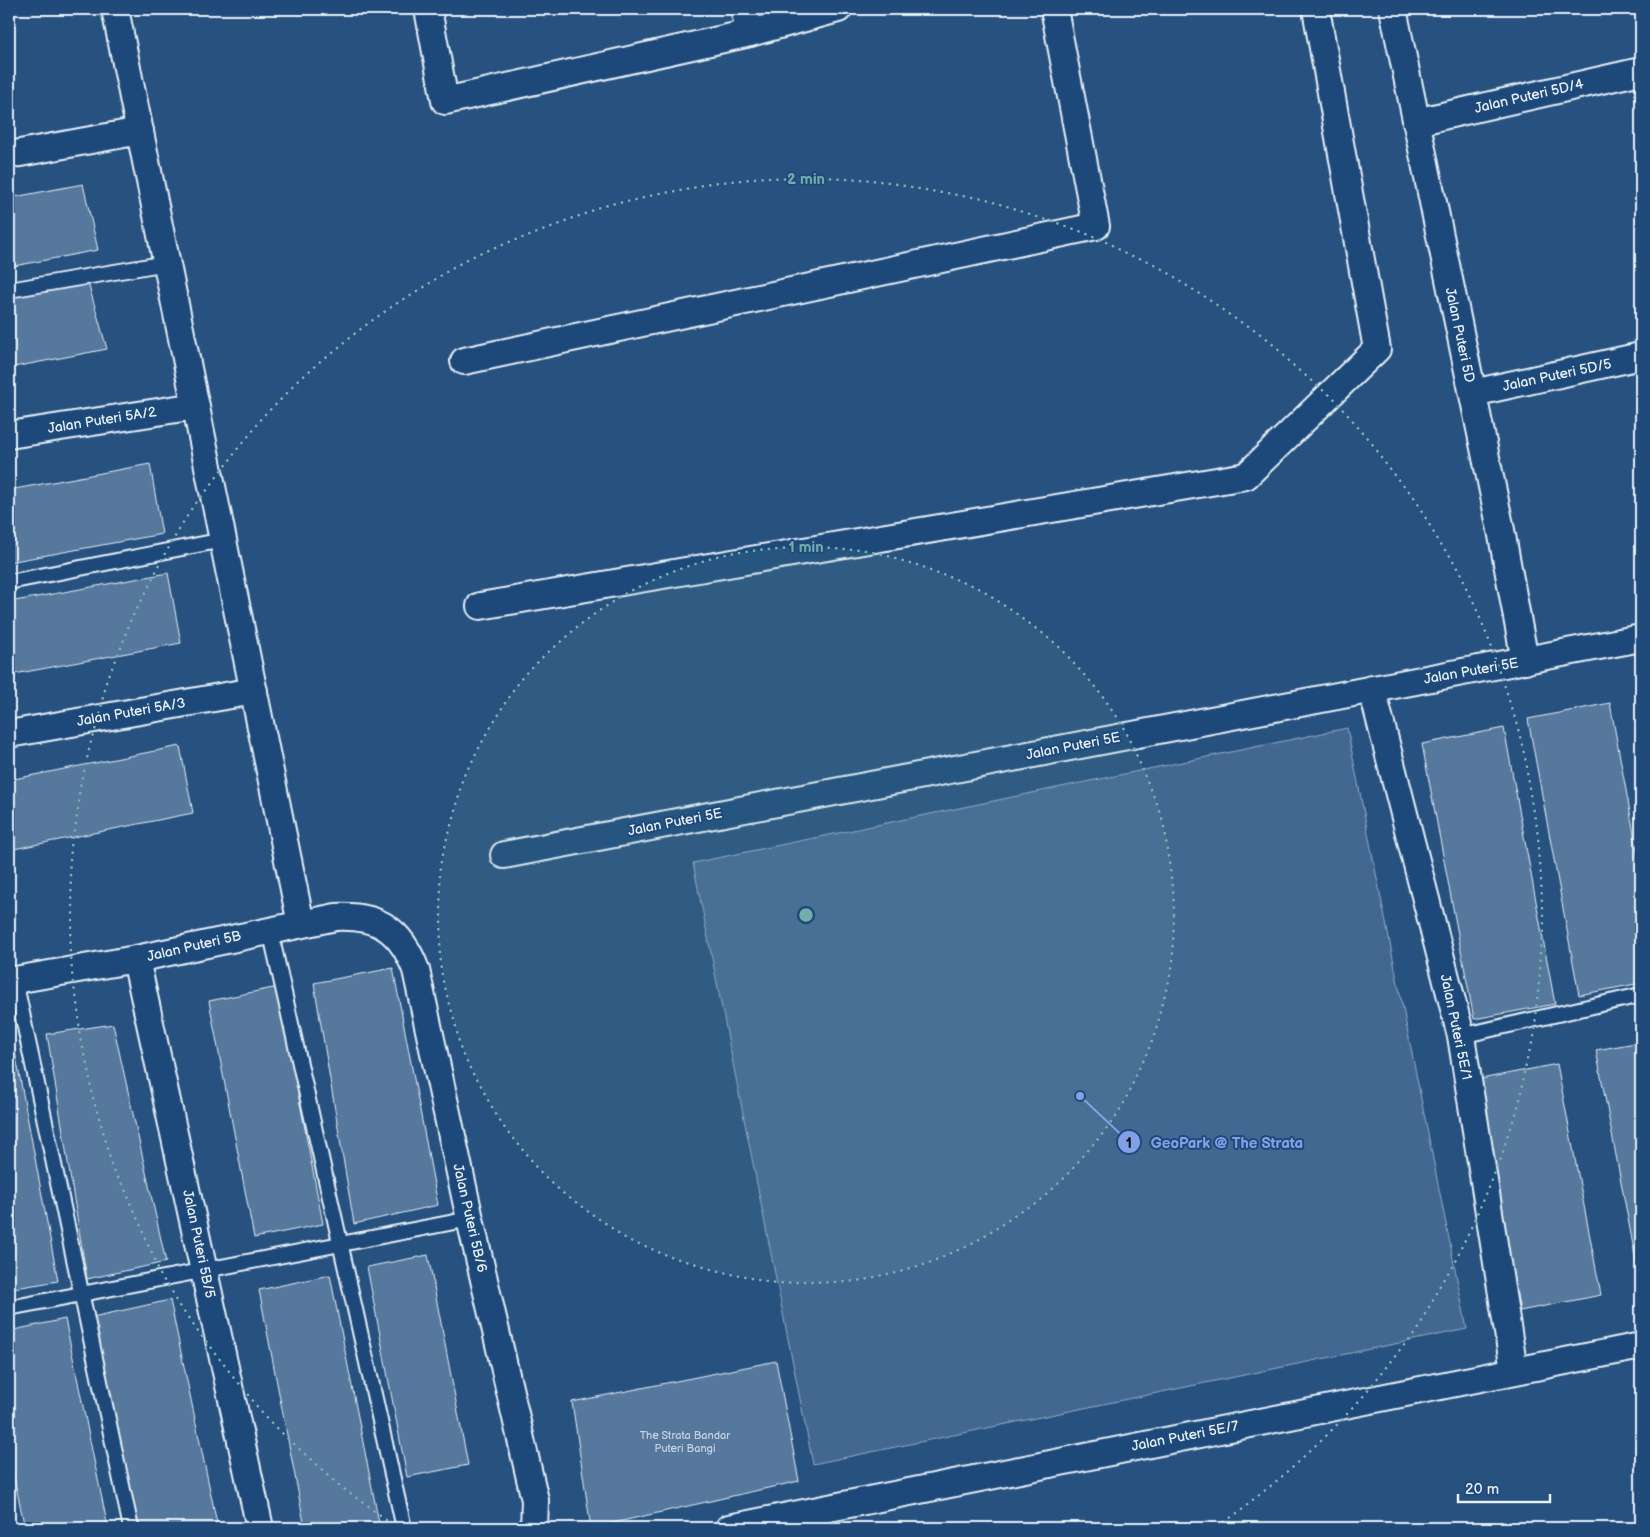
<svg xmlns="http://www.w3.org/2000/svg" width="1650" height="1537" font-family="'Balsamiq Sans',sans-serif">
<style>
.green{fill:#436891;stroke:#96acc4}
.building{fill:#57789d;stroke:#e8f1f8}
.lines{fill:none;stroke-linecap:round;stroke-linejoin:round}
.service-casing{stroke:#e8f1f8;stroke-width:18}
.minor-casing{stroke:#e8f1f8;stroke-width:30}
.service{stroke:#1f4a7a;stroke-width:14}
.minor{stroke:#1f4a7a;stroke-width:26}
.ring{fill:none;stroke:#71adac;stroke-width:2.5;stroke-dasharray:2.5 5}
.labels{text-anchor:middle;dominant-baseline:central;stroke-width:4;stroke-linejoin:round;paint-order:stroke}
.number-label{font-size:11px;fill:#c4d3e1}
.street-label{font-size:14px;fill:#e8f1f8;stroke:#1f4a7a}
.centre{fill:#71adac;stroke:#1f4a7a;stroke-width:2.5}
.ring-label{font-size:15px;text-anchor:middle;font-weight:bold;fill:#71adac;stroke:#1f4a7a;stroke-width:4;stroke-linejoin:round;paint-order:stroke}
.leader{fill:none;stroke:#82a0e8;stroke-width:2}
.callout-dot{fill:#82a0e8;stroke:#1f4a7a;stroke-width:2}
.mark-label{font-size:15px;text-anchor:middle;font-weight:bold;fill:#111}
.callout-label{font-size:15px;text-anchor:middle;font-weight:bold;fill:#82a0e8;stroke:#1f4a7a;stroke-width:4;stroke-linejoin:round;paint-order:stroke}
</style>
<rect width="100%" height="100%" fill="#27517f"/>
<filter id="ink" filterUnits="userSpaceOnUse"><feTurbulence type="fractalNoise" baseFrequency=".02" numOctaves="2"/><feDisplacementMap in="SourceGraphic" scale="10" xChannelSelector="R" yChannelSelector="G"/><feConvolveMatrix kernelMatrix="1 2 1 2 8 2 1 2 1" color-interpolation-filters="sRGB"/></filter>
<g filter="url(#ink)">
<path class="green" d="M1347,728L1467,1329L813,1464L693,863Z"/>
<g class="building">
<path d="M83,184L98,250L9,267V198Z"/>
<path d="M87,279L107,349L9,368V293Z"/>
<path d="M150,464L162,534L9,562V490Z"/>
<path d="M168,573L181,643L9,675V602Z"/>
<path d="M1610,703L1641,872V983L1579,995L1528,719Z"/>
<path d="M1504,728L1555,1004L1474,1019L1422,744Z"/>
<path d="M180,746L193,813L9,850V780Z"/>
<path d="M393,968L438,1205L354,1224L314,983Z"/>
<path d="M278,987L323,1224L254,1238L209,1001Z"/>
<path d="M113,1024L166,1262L87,1279L47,1034Z"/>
<path d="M1641,1042V1281L1640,1282L1596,1050Z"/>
<path d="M14,1046L58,1281L9,1289V1047Z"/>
<path d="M1557,1064L1601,1295L1520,1311L1476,1080Z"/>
<path d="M428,1255L468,1465L407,1477L367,1267Z"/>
<path d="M330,1275L379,1523L354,1528H305L259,1290Z"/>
<path d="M170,1300L218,1528H134L88,1318Z"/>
<path d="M65,1319L108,1528H25L9,1455V1331Z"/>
<path d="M776,1361L799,1481L591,1528L572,1402Z"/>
</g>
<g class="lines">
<g class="service-casing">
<g id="service">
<path d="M9,290L167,263"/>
<path d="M9,582L223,540"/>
<path d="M270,930L404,1528"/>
<path d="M15,980L131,1528"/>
<path d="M1461,1036L1641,995"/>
<path d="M9,1308L470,1219"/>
</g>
</g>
<g class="minor-casing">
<g id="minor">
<path d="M115,9L301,924"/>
<path d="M428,9L445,101L750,33L838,9"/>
<path d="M744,9L750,33"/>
<path d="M1393,9L1501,530L1525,661"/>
<path d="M1416,122L1641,71"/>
<path d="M9,155L140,131"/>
<path d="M464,361L1096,226L1054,9"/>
<path d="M1473,393L1641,356"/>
<path d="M9,435L196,406"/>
<path d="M480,606L1246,476L1377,349L1316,9"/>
<path d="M1372,689L1461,1036L1514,1370"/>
<path d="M9,734L254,691"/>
<path d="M504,855L1641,638"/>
<path d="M136,959L260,1528"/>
<path d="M9,981L136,959L336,917C379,915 401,930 416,970L470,1219L535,1500L534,1528"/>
<path d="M729,1528L1641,1346"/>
</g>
</g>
<use href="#service" class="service"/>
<use href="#minor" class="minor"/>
</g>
</g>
<circle cx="806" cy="915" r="368" fill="#71adac" fill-opacity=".12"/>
<g class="ring">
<circle cx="806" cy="915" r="368"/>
<path d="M394 1525A736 736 0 1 1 1218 1525"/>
</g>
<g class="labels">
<g class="number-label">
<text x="685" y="1435">The Strata Bandar<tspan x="685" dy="13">Puteri Bangi</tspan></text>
</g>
<g class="street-label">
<text transform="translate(1529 96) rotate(-13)">Jalan Puteri 5D/4</text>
<text transform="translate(1460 335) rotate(78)">Jalan Puteri 5D</text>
<text transform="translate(1557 375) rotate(-12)">Jalan Puteri 5D/5</text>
<text transform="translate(102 420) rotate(-9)">Jalan Puteri 5A/2</text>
<text transform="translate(1471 671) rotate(-10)">Jalan Puteri 5E</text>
<text transform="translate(131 712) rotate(-10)">Jalan Puteri 5A/3</text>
<text transform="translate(1073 746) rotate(-11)">Jalan Puteri 5E</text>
<text transform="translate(675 822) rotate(-11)">Jalan Puteri 5E</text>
<text transform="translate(194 946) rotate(-13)">Jalan Puteri 5B</text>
<text transform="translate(1456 1027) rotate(78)">Jalan Puteri 5E/1</text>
<text transform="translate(470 1218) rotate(77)">Jalan Puteri 5B/6</text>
<text transform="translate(199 1244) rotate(78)">Jalan Puteri 5B/5</text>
<text transform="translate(1185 1436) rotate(-11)">Jalan Puteri 5E/7</text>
</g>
</g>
<circle cx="806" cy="915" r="8" class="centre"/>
<g class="ring-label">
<text x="806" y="184">2 min</text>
<text x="806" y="552">1 min</text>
</g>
<path class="leader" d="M1080 1096L1129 1142"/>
<g class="callout-dot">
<circle cx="1080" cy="1096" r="5"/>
<circle cx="1129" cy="1142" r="12"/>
</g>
<g class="mark-label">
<text x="1129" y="1148">1</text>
</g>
<g class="callout-label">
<text x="1227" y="1148">GeoPark @ The Strata</text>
</g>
<rect width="1650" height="1537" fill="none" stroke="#1f4a7a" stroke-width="30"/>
<rect x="15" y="15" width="1620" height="1507" fill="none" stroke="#e8f1f8" stroke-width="2" filter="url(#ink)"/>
<path d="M1458 1494v8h92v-8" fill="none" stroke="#e8f1f8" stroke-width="2.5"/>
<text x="1465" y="1494" font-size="15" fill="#e8f1f8" stroke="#1f4a7a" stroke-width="4" paint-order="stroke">20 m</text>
</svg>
